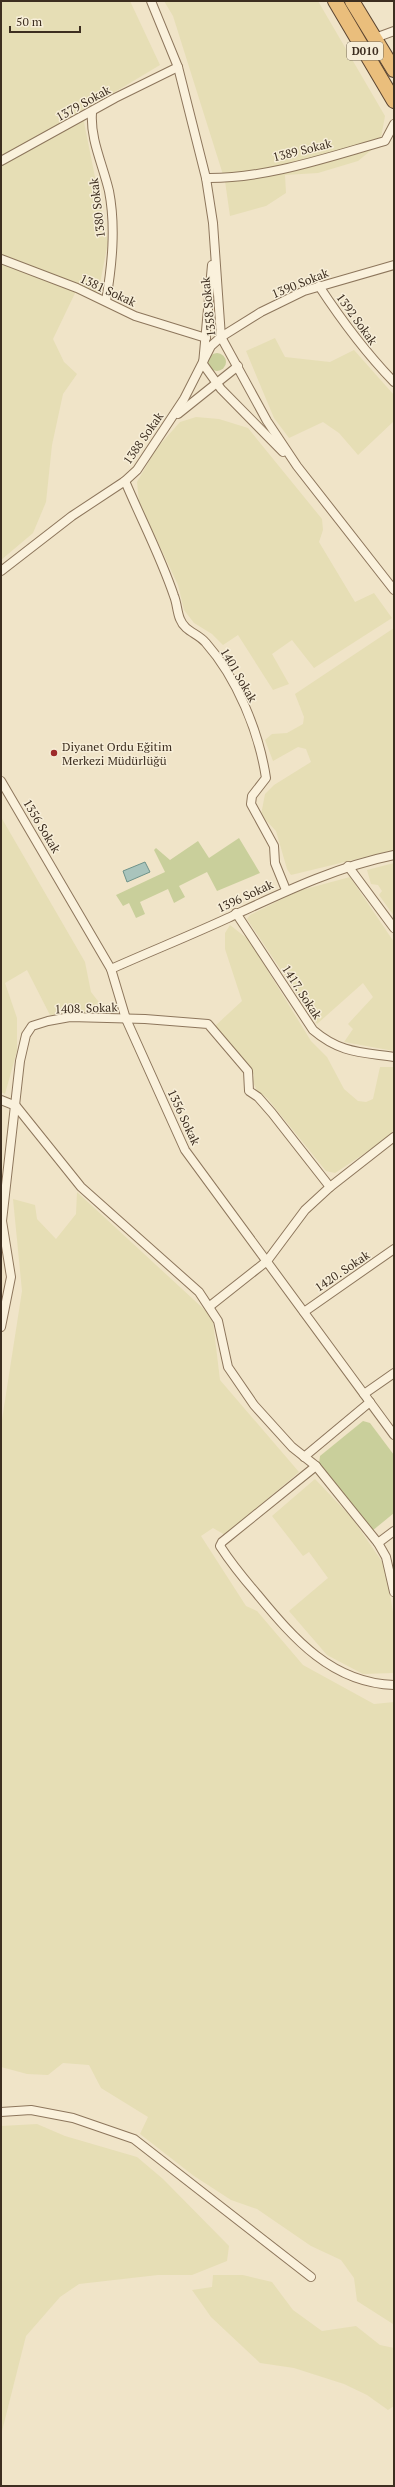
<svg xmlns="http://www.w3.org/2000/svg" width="395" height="2487" font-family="'PT Serif',serif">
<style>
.farmland{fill:#e6deb5}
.green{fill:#c9cf9b}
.water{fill:#a9c4bc;stroke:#6f938a}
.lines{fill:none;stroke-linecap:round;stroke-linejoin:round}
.minor-casing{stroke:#8d765c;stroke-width:10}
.trunk-casing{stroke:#5b4430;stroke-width:16}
.minor{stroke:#faf1dc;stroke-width:8}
.trunk{stroke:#eabe7c;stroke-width:14}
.poi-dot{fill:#9e2a2b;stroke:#f7eed8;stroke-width:1.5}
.labels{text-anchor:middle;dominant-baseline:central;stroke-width:3;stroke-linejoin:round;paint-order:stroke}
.shield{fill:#f7eed8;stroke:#756857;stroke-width:1}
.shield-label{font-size:11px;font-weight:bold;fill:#3d2e20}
.street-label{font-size:12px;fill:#3d2e20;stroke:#f7eed8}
.poi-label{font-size:12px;fill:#3d2e20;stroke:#f7eed8;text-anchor:start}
</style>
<rect width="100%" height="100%" fill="#f0e4c8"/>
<g class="farmland">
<path d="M1,1H130L160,65L90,107L84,122L108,242L98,294L77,289L53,339L64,362L77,374L63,394L52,445L46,502L33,533L1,560Z"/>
<path d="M164,1H318L385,116L380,143L358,161L318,173L285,175L286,193L266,206L230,216L225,181L173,16Z"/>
<path d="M275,338L285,357L330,362L354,350L394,395V421L358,455L339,433L323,422L289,438L274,418L246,351Z"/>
<path d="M196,417L219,419L248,428L322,519L323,530L319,542L355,602L374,593L392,618L314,668L292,640L272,654L289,684L273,690L238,635L223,645L212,634L194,623L184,610L178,585L139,502L137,482L156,449L180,422Z"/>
<path d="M394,628V850L291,875L287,869L276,831L261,815L265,794L274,785L311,762L306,749L298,747L273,761L265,740L272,734L287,733L303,724L304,717L295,694Z"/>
<path d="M1,817L85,962L91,992L101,1005L112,1008L109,1012L50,1015L27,970L5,983L17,1018V1051L5,1094L1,1092Z"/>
<path d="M394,863V916L379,895L382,891L378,885L371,884L367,870Z"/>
<path d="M350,877L394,942V1051L344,1042L353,1029L348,1024L373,997L363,983L317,1024L247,919L250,915L298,891Z"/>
<path d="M230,925L249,940L311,1041L327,1057L344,1089L358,1101L366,1102L373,1099L380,1067H394V1134L335,1173L326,1171L267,1098L257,1091L253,1082L254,1075L215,1026L242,1001L225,949V933Z"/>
<path d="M77,1192L207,1312L213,1322L220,1380L299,1472L225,1535L213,1528L201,1536L246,1606L257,1611L303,1665L374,1704L394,1702V2328L393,2324L357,2301L354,2278L341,2260L311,2246L257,2209L231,2200L194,2176L140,2134L148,2117L101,2088L89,2065L63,2063L48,2075L27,2074L1,2067V1426L22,1291L13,1199L35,1205L37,1219L56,1239L76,1214Z"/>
<path d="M315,1479L352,1518L385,1566L394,1618V1673L363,1674L327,1655L289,1611L328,1578L309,1552L303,1556L272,1516Z"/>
<path d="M37,2124L65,2136L137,2157L163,2179L229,2246L227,2261L192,2275H158L79,2284L60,2297L26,2336L1,2435V2126Z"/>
<path d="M213,2275H243L272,2282L293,2310L322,2331L356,2326L380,2345L394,2348V2406L388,2410L367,2395L344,2384L294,2368L260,2363L211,2317L192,2290L212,2287Z"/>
</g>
<g class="green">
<circle cx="217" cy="362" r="9"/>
<path d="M239,838L260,873L217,891L207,872L179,886L185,897L174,903L168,889L140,902L145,914L136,918L129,903L123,906L116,895L165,872L154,850L156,848L170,860L198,841L209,858Z"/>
<path d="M363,1421L370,1423L394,1455V1513L372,1531L319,1463L320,1456Z"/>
</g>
<path class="water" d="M145,862L150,872L127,882L123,871Z"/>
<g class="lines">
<g class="minor-casing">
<g id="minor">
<path d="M151,1L178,67L206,178L213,223L221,337L267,421L297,466L394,590"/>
<path d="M375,38L394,31"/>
<path d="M92,113C90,139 103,165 109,191C116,227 112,265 106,301"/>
<path d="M1,161L115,98L178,67"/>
<path d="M206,178C266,179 328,157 385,141L394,124"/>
<path d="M1,259L77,288L135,316L206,338"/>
<path d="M212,265L203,364L221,389L283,452"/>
<path d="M319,286C342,321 365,352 394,382"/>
<path d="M178,414L238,366"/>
<path d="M125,481C141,519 161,557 174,596C177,603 177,612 180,619C185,632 198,633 206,643C237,678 259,732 266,778L252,796L251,804L274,846L275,863L286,890"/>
<path d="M1,571L72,516L125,481L137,470L184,399L211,346L221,337L261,312L304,291L394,265"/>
<path d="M1,781L111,969L126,1019L185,1150L394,1435"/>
<path d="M348,866L394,928"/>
<path d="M236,913L313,1030C340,1053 360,1052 394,1057"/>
<path d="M111,969C149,952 189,936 228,918C282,893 335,867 394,855"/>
<path d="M1,1100L16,1106L81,1187L199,1292L218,1321L228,1367L254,1405L292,1447L316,1466L378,1543L386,1557L394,1592"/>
<path d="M210,1306L267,1261L305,1210L330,1187L394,1137"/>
<path d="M304,1312L394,1249"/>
<path d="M1,1327L11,1277L2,1221L20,1061L26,1035L32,1026L48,1021L70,1017L145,1019L208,1024L248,1071L249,1091L258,1097L272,1113L330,1187"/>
<path d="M364,1394L394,1373"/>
<path d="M304,1457L370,1402"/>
<path d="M316,1466L222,1542L220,1546C231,1563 244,1579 257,1594C294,1639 332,1683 394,1685"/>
<path d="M378,1543L394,1531"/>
<path d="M1,2112L31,2110L73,2118L134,2139L311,2277"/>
</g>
</g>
<g class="trunk-casing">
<g id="trunk">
<path d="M335,1L394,101"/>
<path d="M352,1L394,70"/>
</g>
</g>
<use href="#minor" class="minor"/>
<use href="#trunk" class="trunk"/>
</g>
<circle class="poi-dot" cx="54" cy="753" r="4"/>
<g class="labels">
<rect class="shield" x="347" y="42" width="36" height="18" rx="3"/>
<g class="shield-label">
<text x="365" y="51">D010</text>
</g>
<g class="street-label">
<text transform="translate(83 103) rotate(-29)">1379 Sokak</text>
<text transform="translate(302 150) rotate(-14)">1389 Sokak</text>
<text transform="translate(97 208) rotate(-97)">1380 Sokak</text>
<text transform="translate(300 283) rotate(-22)">1390 Sokak</text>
<text transform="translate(108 290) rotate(25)">1381 Sokak</text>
<text transform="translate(208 307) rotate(-96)">1358 Sokak</text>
<text transform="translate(357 319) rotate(54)">1392 Sokak</text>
<text transform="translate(143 438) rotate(-55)">1388 Sokak</text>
<text transform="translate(239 675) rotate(60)">1401 Sokak</text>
<text transform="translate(42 826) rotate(59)">1356 Sokak</text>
<text transform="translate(245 896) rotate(-25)">1396 Sokak</text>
<text transform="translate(302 992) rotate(57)">1417. Sokak</text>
<text transform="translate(86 1008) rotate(-2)">1408. Sokak</text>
<text transform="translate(184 1117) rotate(65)">1356 Sokak</text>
<text transform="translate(342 1271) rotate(-34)">1420. Sokak</text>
</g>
<g class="poi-label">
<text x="62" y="746">Diyanet Ordu Eğitim<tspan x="62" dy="14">Merkezi Müdürlüğü</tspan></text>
</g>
</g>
<rect width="395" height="2487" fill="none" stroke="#3d2e20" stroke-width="4"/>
<path d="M10 26v6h70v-6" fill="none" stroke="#3d2e20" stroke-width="2"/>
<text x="16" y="26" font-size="12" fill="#3d2e20" stroke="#f7eed8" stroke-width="3" paint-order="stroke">50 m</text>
</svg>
